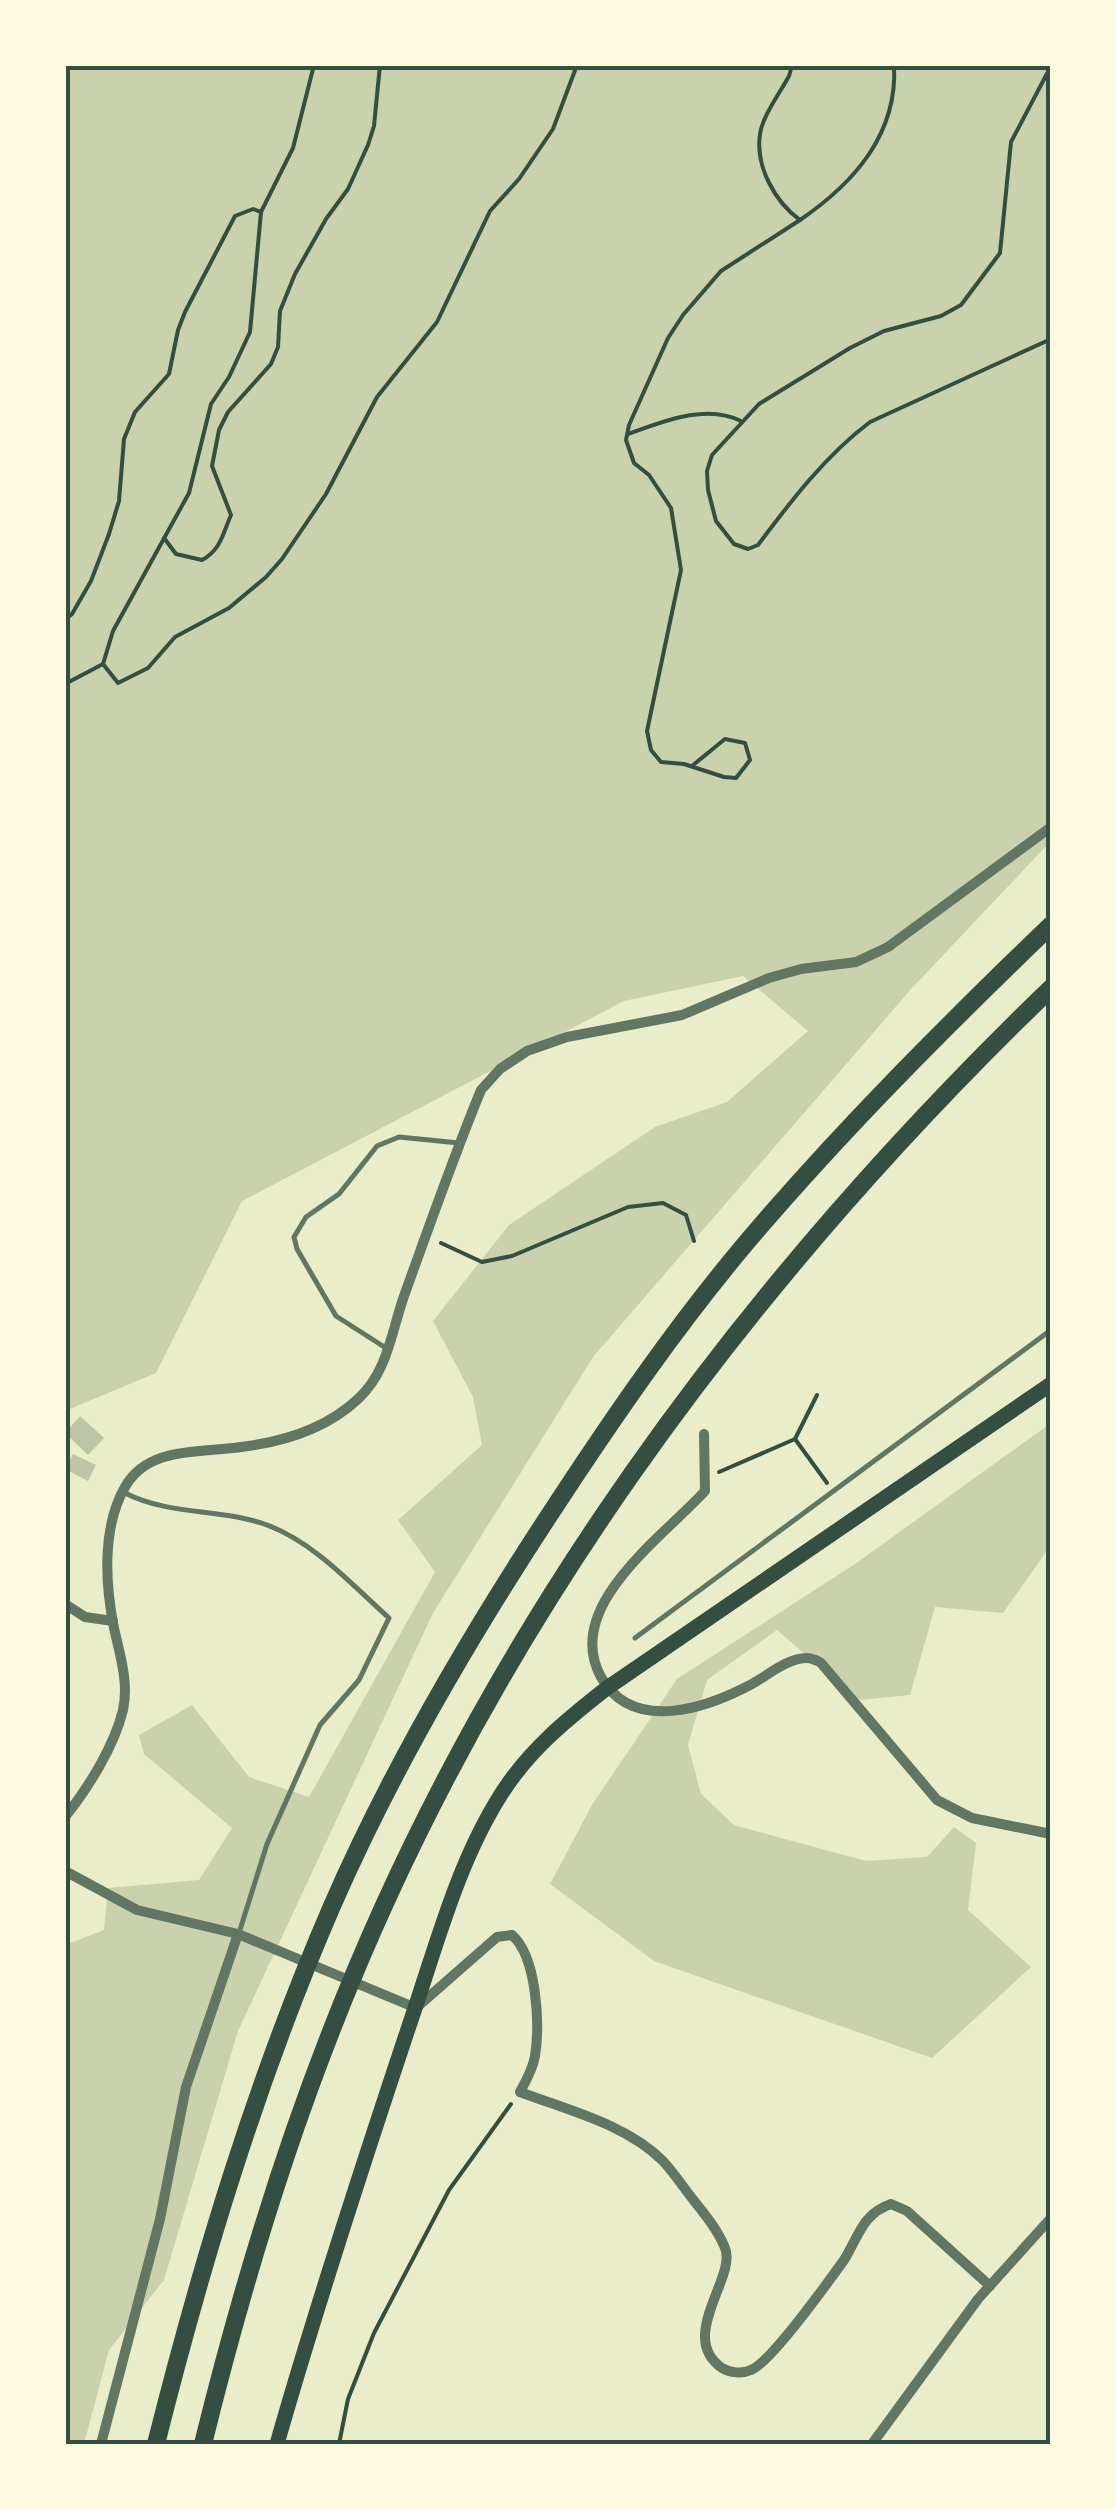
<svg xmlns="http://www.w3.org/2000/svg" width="1116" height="2509" font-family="Commissioner,sans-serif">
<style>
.green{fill:#cad2ad}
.building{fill:#bcc5a7}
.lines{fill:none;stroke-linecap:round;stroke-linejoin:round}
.path{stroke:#344e41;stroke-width:4}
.service{stroke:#617663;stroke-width:5}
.minor{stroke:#617663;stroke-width:10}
.primary{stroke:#344e41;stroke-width:15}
.motorway{stroke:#344e41;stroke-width:18}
.neatline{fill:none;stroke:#344e41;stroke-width:4}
</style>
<rect width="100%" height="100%" fill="#e9edc9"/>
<g class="green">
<path d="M65,65H1051V841L912,988L593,1357L433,1613L238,2031L164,2280L109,2350L84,2444H65V1945L104,1930L108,1888L199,1880L232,1828L144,1754L139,1735L192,1705L249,1777L309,1797L435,1572L398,1520L482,1445L473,1397L433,1321L509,1225L655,1127L727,1102L808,1031L743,976L624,1001L242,1201L156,1373L65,1411Z"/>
<path d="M1051,1423V1545L1003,1613L935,1607L910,1695L858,1700L777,1630L707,1680L688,1745L701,1794L734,1825L866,1861L927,1857L954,1827L976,1843L968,1910L1031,1967L932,2058L654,1961L550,1884L592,1805L677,1679L855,1564Z"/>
</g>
<g class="building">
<path d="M80,1416L104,1438L88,1455L65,1433Z"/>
<path d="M73,1454L96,1465L88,1481L65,1469Z"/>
</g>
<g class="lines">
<g class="path">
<path d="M1051,66L1011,142L1000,253L961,305L941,316L884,331L850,348L759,404L712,455L707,471L708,490L716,521L734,544L748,549L758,545C791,501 825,456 870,422L1051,339"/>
<path d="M800,220C854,183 898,134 894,65"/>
<path d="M628,434C662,422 706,403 741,421"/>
<path d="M164,538L176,554L202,560C221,550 223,533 231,515L212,466L219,430L228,412L271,364L278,347L280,311L295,274L326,219L348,189L368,145L374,126L380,65"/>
<path d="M65,619L72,614L91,581L109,534L119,501L124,439L135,412L169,374L178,330L185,312L235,216L253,209L261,212"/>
<path d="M103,664L118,683L148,668L175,637L229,608L266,577L282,559L326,494L377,397L437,322L490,211L519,179L553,129L577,65"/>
<path d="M65,684L103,664L113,631L189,493L211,404L229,377L250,332L261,212L293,148L314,65"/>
<path d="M692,766L725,739L745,743L750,760L736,778L724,777L684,764L661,762L651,750L647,731L681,570L671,508L649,475L634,463L626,440L629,425L668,338L683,315L721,271L800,220C775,202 755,166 760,134C763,115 780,93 789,76L791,69L787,65"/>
<path d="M441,1243L482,1262L512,1256L628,1207L663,1203L686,1215L694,1241"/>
<path d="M817,1395L795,1439L827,1483"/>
<path d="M719,1472L795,1439"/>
<path d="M339,2444L348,2399L374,2333L449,2190L511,2104"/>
</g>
<g class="service">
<path d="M389,1350L336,1316L297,1249L294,1237L306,1217L339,1194L377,1146L399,1137L459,1143"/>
<path d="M125,1493C170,1516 221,1508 267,1525C315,1543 351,1584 389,1618L359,1680L320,1725L267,1844L239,1933"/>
<path d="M635,1638L1051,1330"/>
</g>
<g class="minor">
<path d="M704,1434L705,1491C663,1537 562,1607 601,1677C633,1734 707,1708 752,1684C768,1675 788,1658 807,1658C810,1658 819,1661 821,1663L937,1800L972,1818L1051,1834"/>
<path d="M65,1604L85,1617L113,1621"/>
<path d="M65,1817C88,1788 114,1747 123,1710C129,1683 120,1655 114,1628C105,1583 102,1527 125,1487C148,1446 200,1453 241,1447C283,1442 327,1428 358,1399C388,1371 391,1333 404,1296C429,1227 453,1158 481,1090L500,1069L527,1051L567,1037L682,1015L769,978L801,969L856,962L888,947L1051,827"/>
<path d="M65,1871L137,1910L238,1934L416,2008L497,1937L512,1935C537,1957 540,2024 535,2056C533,2069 526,2081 520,2092C567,2110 626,2124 663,2161C673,2172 682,2185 691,2197C703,2212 718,2230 725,2248C737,2277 677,2337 722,2368C730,2373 742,2374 751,2370C770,2363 829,2281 844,2260C859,2236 862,2214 891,2204L907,2211L990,2286"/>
<path d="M101,2444L160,2219L186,2087L238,1934"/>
<path d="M872,2444L978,2299L1051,2218"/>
</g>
<path class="primary" d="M277,2444C317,2304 362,2167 408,2029C435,1951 456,1866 500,1796C528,1751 566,1720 607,1688L1051,1384"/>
<g class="motorway">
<path d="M156,2444C202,2261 257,2079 332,1906C393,1766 472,1632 556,1505C615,1415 677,1325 746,1243C841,1131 945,1027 1051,925"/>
<path d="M203,2444C237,2306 278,2167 330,2034C485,1633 744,1284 1051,988"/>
</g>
</g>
<rect width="1116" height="2509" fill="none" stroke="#fefae0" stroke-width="135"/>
<rect x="68" y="68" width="980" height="2374" class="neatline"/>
</svg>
